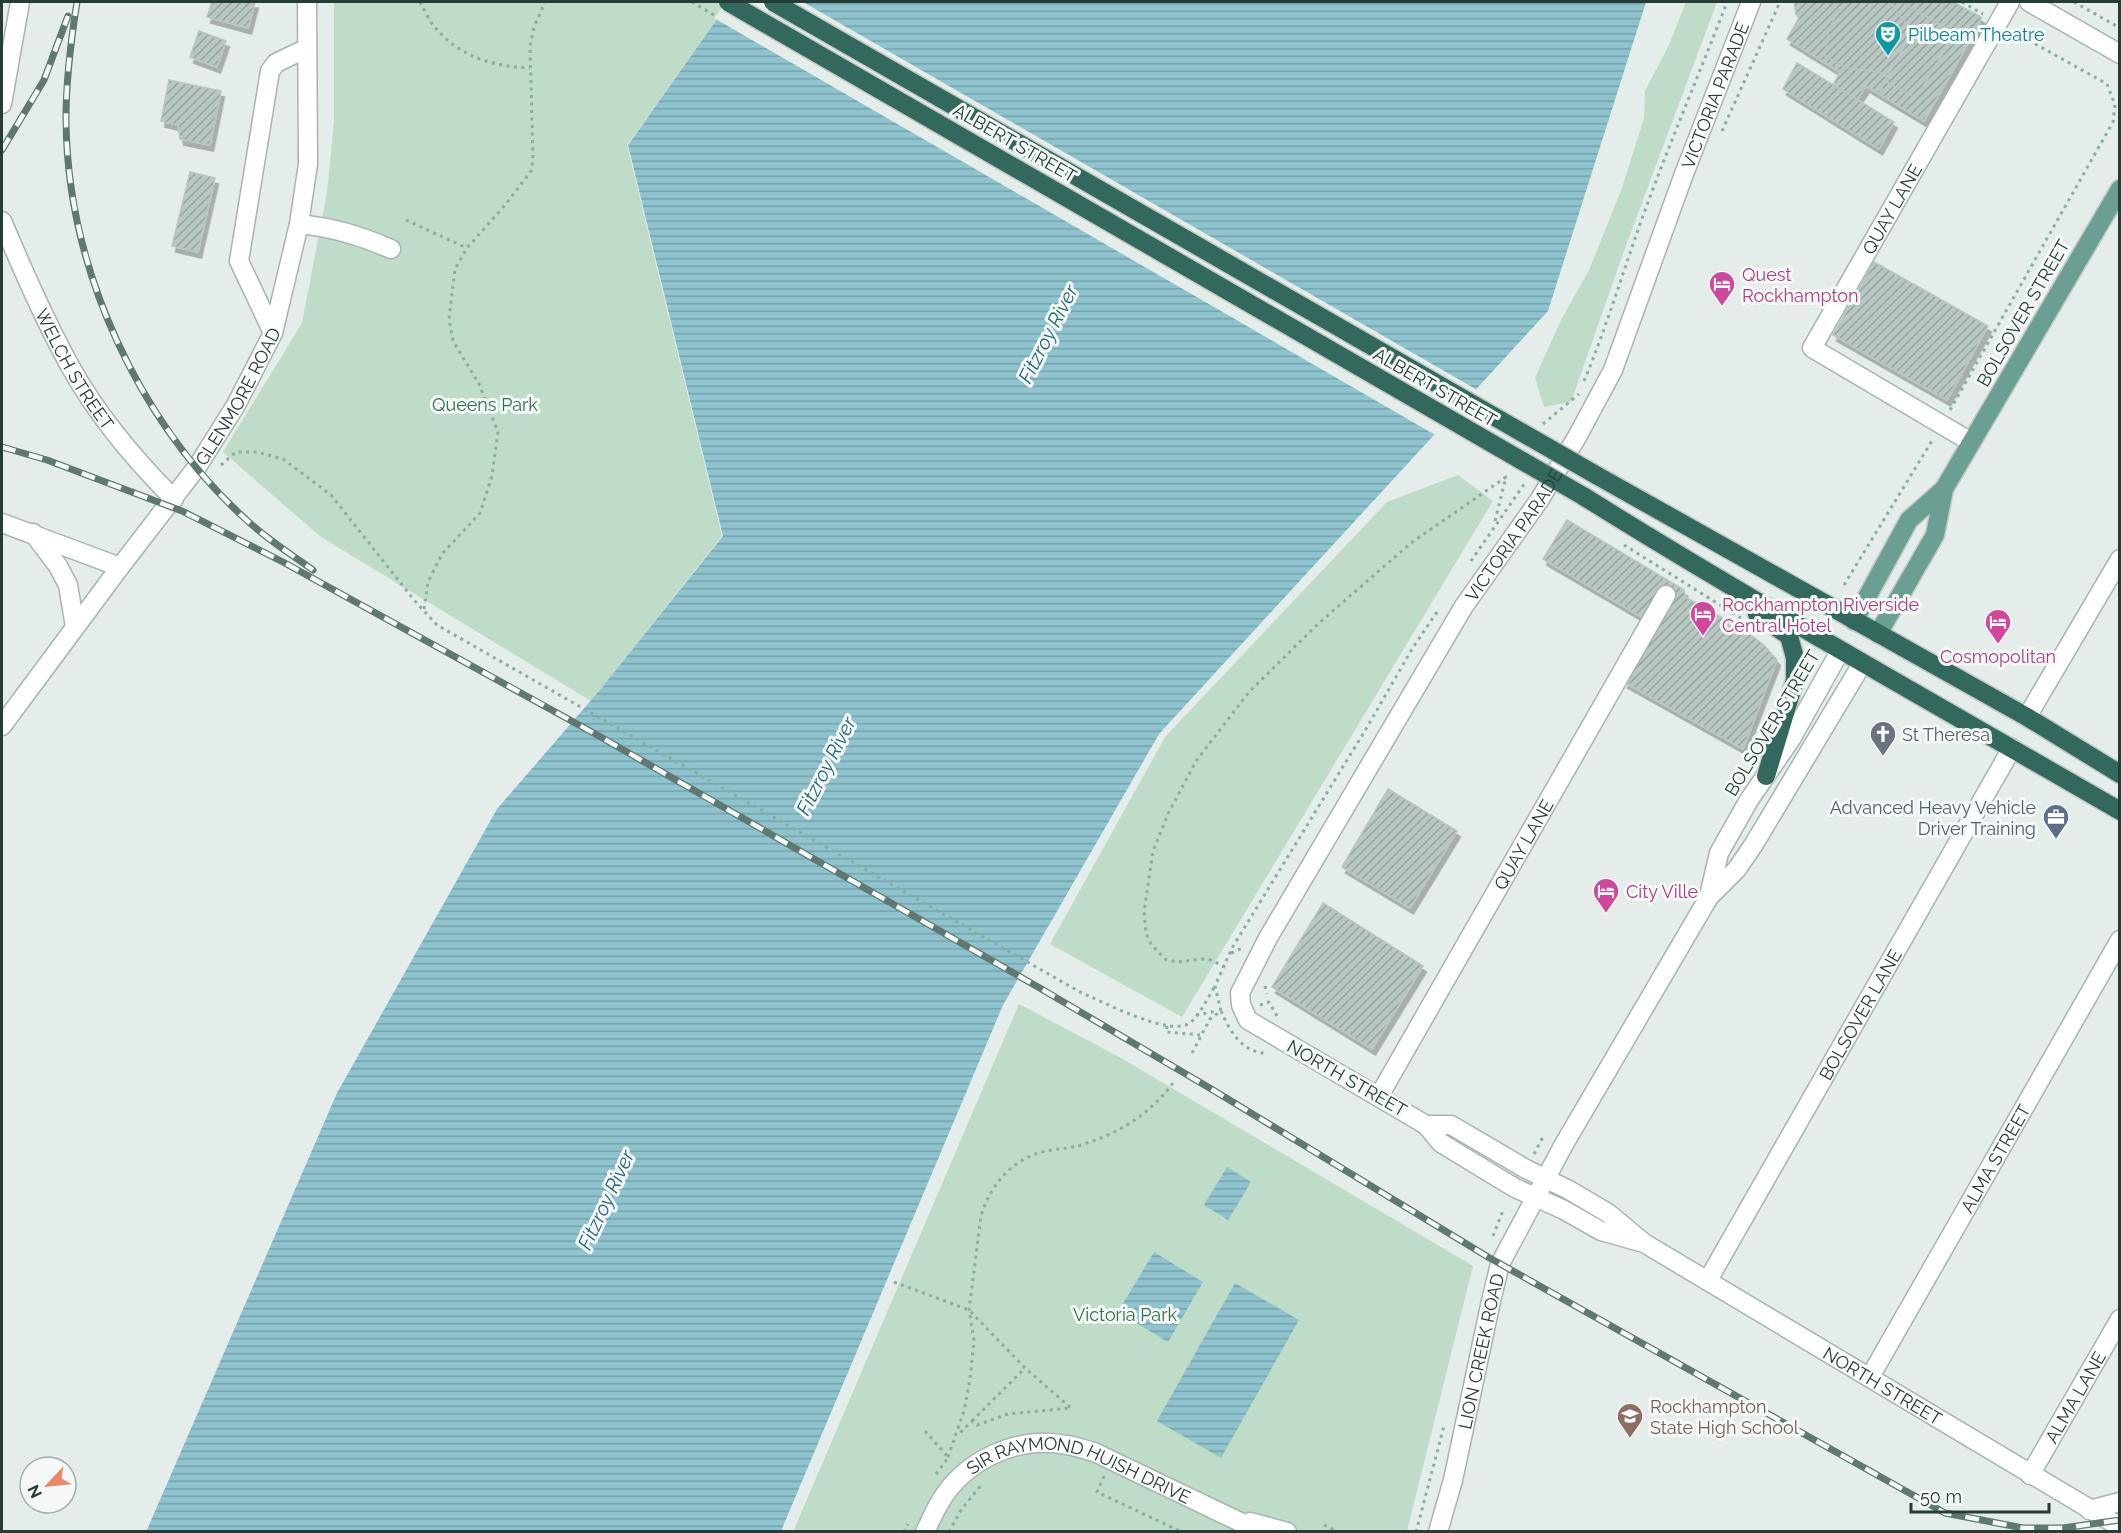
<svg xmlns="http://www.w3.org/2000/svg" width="2121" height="1533" font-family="Raleway,sans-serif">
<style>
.green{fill:#bedcc7}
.water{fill:url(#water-rules)}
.pier{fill:#e4ede9}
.building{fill:url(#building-hatch);stroke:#b7c6c0;stroke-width:1.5;filter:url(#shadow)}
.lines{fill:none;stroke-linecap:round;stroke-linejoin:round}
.minor-casing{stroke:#a7b5b0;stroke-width:21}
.major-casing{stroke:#c2c9c7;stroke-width:21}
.highway-casing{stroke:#c2c9c7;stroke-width:21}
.path{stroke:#86aea2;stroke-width:3;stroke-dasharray:3 4.5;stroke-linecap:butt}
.minor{stroke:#fff;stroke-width:18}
.major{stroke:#6b9f93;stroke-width:18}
.highway{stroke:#32685d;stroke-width:18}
.rail-casing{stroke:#5f7872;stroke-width:7}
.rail{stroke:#f4f9f7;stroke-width:4.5;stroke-dasharray:14;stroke-linecap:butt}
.highway-bridge-casing{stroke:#c2c9c7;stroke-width:21;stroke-linecap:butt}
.path-bridge{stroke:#86aea2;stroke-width:3;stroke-dasharray:3 4.5;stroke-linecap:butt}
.highway-bridge{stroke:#32685d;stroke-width:18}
.labels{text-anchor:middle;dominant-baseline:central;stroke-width:6;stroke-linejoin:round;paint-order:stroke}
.culture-label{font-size:18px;fill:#0d838f;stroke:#f4f9f7;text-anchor:start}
.street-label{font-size:18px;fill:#243d37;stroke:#f4f9f7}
.hotel-label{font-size:18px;fill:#b23c85;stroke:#f4f9f7;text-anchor:start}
.park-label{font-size:18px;fill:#31724b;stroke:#f4f9f7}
.worship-label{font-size:18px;fill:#5b616d;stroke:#f4f9f7;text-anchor:start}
.service-label{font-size:18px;fill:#4e5e75;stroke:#f4f9f7;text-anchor:end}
.education-label{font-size:18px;fill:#785e54;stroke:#f4f9f7;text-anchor:start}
.water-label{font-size:20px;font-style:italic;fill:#216776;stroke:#f4f9f7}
</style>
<defs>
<pattern id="water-rules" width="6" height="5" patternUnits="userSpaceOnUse" patternTransform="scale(1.5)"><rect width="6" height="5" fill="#8fc4ce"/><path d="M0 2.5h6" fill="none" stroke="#75a0a8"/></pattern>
<pattern id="building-hatch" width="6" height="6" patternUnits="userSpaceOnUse" patternTransform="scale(1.5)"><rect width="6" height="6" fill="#b9c7c2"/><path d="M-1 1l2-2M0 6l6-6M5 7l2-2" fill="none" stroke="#96a39e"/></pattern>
<filter id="shadow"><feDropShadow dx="3.5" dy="6" stdDeviation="0" flood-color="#0004"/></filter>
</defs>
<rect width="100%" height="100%" fill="#e4ede9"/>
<g class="green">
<path d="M334,2H729L627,145L722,536L591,701L321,537L223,452L302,323L327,193L334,121Z"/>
<path d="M1686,2H1717L1624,251L1571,402L1544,407L1535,378L1561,320L1589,270L1622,188L1644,118L1645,91L1669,45Z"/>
<path d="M1458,475L1493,501L1182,1017L1050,944L1165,737L1387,502Z"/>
<path d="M1019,1004L1121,1058L1473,1266L1407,1531L793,1532Z"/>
</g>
<g class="water">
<path d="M729,2H1646L1548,311L1159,734L1003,1005L781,1531L146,1532L337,1093L497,809L599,691L723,536L628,145Z"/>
<path d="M1227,1167L1251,1182L1228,1220L1204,1205Z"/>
<path d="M1154,1252L1203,1282L1168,1342L1118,1312Z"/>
<path d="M1235,1283L1299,1320L1221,1458L1157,1421Z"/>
</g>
<path class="pier" d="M726,2H803L1479,391L1437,436L714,18Z"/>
<g class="building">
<path d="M212,2H255L248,28L207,17Z"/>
<path d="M1794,2H1953L1981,17L1973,43L1969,42L1924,121L1866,86L1857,100L1833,85L1840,72L1787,39L1799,18L1796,14Z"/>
<path d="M1847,2H1890L1906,24L1914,28L1887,77L1879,72L1847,68L1825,56L1828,33L1836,15Z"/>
<path d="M1901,2H1953L1981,17L1973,43Z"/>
<path d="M1922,14L1969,42L1924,121L1879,94L1885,81L1916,98L1949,43L1917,24Z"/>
<path d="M1917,24L1949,43L1916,98L1885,81Z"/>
<path d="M199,31L226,41L217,67L190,57Z"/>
<path d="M1797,63L1894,122L1879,149L1783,89Z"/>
<path d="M169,80L221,91L210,145L180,139L178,125L161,121Z"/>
<path d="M190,172L215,178L198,252L172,246Z"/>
<path d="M1874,262L1988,326L1947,400L1833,335Z"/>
<path d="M1567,520L1684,590L1685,597L1744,630L1764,645L1777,660L1743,749L1624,682L1659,627L1543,559Z"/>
<path d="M1388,789L1457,831L1410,908L1342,867Z"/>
<path d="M1323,903L1423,966L1372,1049L1272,987Z"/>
</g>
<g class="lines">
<g class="minor-casing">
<g id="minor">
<path d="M2029,2L2120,54"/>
<path d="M2,104L20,2"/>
<path id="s1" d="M2,221C23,270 44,319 70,366C97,415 134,459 174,499"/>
<path d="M299,224C335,228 358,235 391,249"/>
<path d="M273,333L239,261L270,71L276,63L307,48"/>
<path id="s2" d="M1971,442L1812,348L2010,2"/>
<path d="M2,523L120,567"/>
<path d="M33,533L58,566L68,585L75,627"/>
<path d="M2027,717L2120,559"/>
<path id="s3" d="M2,726L120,567L197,467L236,405L273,333L299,224L308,164L307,2"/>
<path d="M1709,896L1719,853L1749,800L1791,739L1840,651"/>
<path id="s4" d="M1379,1096L1666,595"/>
<path id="s5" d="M1426,1125H1451L1526,1169L1569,1190L1608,1213L1644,1243L2120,1527"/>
<path id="s6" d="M1644,1243L1601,1231L1564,1210L1515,1188L1441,1143L1426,1125L1248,1020L1241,1005L1240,993L1268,938L1464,606L1540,499L1577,437L1613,370L1684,174L1751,2"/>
<path id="s7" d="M1708,1280L2012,748"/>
<path id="s8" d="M1870,1377L2120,940"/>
<path id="s9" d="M2030,1475L2120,1319"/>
<path d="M2089,1510L2120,1502"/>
<path d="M1250,1522L1287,1532"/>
<path id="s10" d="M925,1532C930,1522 934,1512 940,1502C965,1460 1017,1435 1067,1445C1076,1446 1085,1450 1094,1452L1261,1532"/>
<path id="s11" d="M1438,1532L1453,1480L1491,1301L1500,1264L1563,1146L1709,897L1737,869L1754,844L1862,664"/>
</g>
</g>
<g class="major-casing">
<g id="major">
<path d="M1854,621L1909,520L1944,489"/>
<path d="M1878,634L1935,535L1944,489L2120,189"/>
</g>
</g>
<g class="highway-casing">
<g id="highway">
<path d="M1596,475L2027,717L2120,774"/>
<path d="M1583,496C1759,606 1941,707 2120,811"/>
<path d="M1757,614L1789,636L1795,658V680L1766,776"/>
</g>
</g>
<g class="path">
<path d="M420,2C424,9 428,19 434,26C458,56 493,67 530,68"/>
<path d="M1962,2L1983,14"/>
<path d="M2074,2L2120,28"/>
<path d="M1722,131L1780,2"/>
<path d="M406,220L467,248"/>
<path d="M1584,381C1608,324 1625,264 1647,205C1672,137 1701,70 1727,2"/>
<path d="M1950,410L2113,122L2115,105L2107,84L2014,32"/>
<path d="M1543,424L1579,394"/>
<path d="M221,465L236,452H257L283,459L331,495L414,600L437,625L1080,992C1102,1001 1172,1039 1191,1022C1201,1013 1208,997 1215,986"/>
<path d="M1624,545L1741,618"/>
<path d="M1471,561L1525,483"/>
<path d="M1844,585L1933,439"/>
<path d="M424,609L428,582L442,554L480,513L492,476L498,432L479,384L453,341L449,319L455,269L467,248L506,204L531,171L533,160L530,47L534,27L545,2"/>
<path d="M1231,953L1243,948"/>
<path d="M1225,967L1211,960L1202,959L1177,962L1165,959L1151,944L1146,933L1144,912L1153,851L1169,812L1196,761L1249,692L1319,623L1411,543L1506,477L1494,525"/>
<path d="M1265,986L1267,994"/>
<path d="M1260,1005L1269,1002L1277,1016"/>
<path d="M1221,1011C1229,1030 1243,1054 1267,1053"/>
<path d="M1196,1015L1218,1011"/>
<path d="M1167,1026L1166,1032L1200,1035"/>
<path d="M1192,1053L1210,1019L1221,1011L1215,986L1232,948L1366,729L1412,649L1439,609"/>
<path d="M1534,1154L1544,1135"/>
<path d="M1493,1236L1504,1208"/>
<path d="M894,1282L969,1310L1025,1368L1071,1408L1008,1414L977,1425L972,1421L960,1433L957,1432"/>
<path d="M972,1421L1025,1368"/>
<path d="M925,1431L948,1457"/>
<path d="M948,1457L964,1411L970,1379L974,1341L969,1310L981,1216C990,1186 1011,1160 1042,1152C1057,1148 1072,1149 1087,1143C1124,1131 1153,1111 1175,1080"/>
<path d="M936,1474L948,1458"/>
<path d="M1104,1476L1097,1492L1182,1532"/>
<path d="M1324,1525L1339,1532"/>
<path d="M904,1532L908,1524"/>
<path d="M949,1532L961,1510L982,1484"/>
<path d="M1416,1532L1444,1426"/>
</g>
<use href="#minor" class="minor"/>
<use href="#major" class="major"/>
<use href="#highway" class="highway"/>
<g class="rail-casing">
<g id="rail">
<path d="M77,2C71,40 66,79 66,119C67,269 139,425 251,524C270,541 292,555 313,570"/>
<path d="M2,150L44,80L68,16"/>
<path d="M2,447L47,460L182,511L283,562L599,736L1038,987L1213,1090L1488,1257L1945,1513L2023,1528H2063L2120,1520"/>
</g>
</g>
<use href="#rail" class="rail"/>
<g class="highway-bridge-casing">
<g id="highway-bridge">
<path d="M728,2L1583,496"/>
<path d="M773,2L1596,475"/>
</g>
</g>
<path class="path-bridge" d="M692,2L714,15"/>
<use href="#highway-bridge" class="highway-bridge"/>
</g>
<defs>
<g id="theatre-pin" transform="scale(1.35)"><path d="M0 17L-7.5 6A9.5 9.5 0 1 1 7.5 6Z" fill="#0f9aa8" stroke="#f4f9f7"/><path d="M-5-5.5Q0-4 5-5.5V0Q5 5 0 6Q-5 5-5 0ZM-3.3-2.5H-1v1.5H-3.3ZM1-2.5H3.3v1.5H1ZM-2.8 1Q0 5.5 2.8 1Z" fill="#fff"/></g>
<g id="hotel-pin" transform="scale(1.35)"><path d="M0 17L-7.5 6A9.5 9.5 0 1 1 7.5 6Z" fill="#d1479c" stroke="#f4f9f7"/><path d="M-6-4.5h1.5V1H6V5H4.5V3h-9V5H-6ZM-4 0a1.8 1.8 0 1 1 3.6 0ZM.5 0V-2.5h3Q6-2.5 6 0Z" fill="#fff"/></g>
<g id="church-pin" transform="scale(1.35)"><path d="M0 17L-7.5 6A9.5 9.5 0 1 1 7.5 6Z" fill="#6b7280" stroke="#f4f9f7"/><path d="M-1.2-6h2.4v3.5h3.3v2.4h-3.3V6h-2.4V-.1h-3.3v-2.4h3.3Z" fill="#fff"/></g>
<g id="office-pin" transform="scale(1.35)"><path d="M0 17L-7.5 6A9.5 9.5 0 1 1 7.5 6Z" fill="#5c6f8a" stroke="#f4f9f7"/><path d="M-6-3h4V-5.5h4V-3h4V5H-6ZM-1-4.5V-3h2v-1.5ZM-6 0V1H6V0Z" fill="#fff"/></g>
<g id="school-pin" transform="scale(1.35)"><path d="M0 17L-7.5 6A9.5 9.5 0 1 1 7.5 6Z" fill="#8d6e63" stroke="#f4f9f7"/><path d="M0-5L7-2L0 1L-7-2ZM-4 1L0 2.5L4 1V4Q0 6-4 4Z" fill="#fff"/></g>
</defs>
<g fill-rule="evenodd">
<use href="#theatre-pin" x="1888" y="34"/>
<use href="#hotel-pin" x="1722" y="284"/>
<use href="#hotel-pin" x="1703" y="614"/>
<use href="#hotel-pin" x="1998" y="622"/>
<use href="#church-pin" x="1883" y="734"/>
<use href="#office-pin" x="2056" y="817"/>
<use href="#hotel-pin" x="1606" y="891"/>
<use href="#school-pin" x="1630" y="1416"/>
</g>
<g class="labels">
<g class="culture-label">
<text x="1908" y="34">Pilbeam Theatre</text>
</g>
<g class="street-label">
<text stroke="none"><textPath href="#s6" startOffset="1506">VICTORIA PARADE</textPath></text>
<text transform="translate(1015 143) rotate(30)">ALBERT STREET</text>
<text stroke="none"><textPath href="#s2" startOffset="345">QUAY LANE</textPath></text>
<text transform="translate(2023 313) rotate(-60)">BOLSOVER STREET</text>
<text stroke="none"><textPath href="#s1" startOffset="165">WELCH STREET</textPath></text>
<text transform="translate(1435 387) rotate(30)">ALBERT STREET</text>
<text stroke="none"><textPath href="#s3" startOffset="406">GLENMORE ROAD</textPath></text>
<text stroke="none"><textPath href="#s6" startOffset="1020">VICTORIA PARADE</textPath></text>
<text transform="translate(1772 723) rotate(-59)">BOLSOVER STREET</text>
<text stroke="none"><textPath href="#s4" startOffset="290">QUAY LANE</textPath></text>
<text stroke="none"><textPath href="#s7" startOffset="306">BOLSOVER LANE</textPath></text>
<text transform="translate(1347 1078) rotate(30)">NORTH STREET</text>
<text stroke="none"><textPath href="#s8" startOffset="252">ALMA STREET</textPath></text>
<text stroke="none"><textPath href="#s11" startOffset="186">LION CREEK ROAD</textPath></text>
<text stroke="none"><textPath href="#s5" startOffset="530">NORTH STREET</textPath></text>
<text stroke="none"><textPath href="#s9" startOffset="90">ALMA LANE</textPath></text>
<text stroke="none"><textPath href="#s10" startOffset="196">SIR RAYMOND HUISH DRIVE</textPath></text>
</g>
<g class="hotel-label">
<text x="1742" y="274">Quest<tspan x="1742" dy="21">Rockhampton</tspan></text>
<text x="1722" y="604">Rockhampton Riverside<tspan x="1722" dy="21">Central Hotel</tspan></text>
<text x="1998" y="656" text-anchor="middle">Cosmopolitan</text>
<text x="1626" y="891">City Ville</text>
</g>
<g class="park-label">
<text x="485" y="404">Queens Park</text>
<text x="1125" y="1314">Victoria Park</text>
</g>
<g class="worship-label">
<text x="1902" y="734">St Theresa</text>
</g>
<g class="service-label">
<text x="2036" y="807">Advanced Heavy Vehicle<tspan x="2036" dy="21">Driver Training</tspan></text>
</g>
<g class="education-label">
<text x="1650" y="1406">Rockhampton<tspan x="1650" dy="21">State High School</tspan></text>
</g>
<g class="water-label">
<text transform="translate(1048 334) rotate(-63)">Fitzroy River</text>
<text transform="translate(826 766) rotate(-63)">Fitzroy River</text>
<text transform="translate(606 1200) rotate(-65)">Fitzroy River</text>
</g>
</g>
<rect width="2121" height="1533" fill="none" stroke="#243d37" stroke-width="6"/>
<g transform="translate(48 1485) rotate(244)"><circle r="28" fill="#f4f9f7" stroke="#a1aeaa" stroke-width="1.5"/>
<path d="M0-4.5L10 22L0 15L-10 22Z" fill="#ea8765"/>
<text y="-9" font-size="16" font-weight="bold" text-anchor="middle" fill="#243d37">N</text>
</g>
<path d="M1911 1503v9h138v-9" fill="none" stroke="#243d37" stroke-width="3"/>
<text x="1920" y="1503" font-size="18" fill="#243d37" stroke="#f4f9f7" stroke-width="4.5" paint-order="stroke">50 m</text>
</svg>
